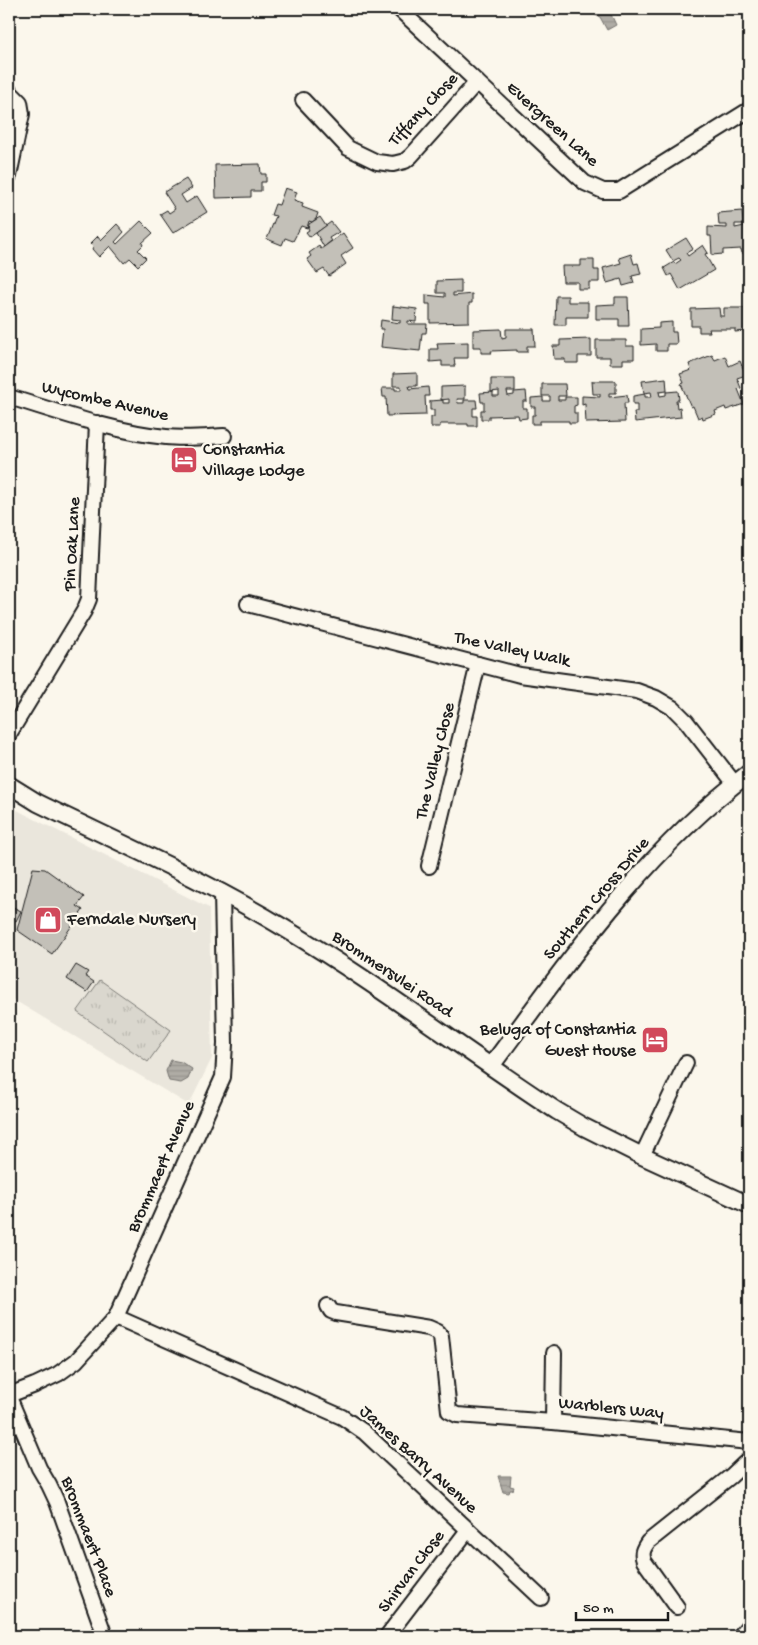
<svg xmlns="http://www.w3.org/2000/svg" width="758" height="1645" font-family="'Gochi Hand',sans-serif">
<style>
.built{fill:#eae6dc}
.park{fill:url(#park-tufts);stroke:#7b7a75}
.water{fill:url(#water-rules);stroke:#74726e}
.building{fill:#c3c0b8;stroke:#1c1c1c}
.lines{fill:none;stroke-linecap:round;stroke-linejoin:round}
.minor-casing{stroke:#1c1c1c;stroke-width:18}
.tertiary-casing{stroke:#1c1c1c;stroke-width:20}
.minor{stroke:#fbf7ec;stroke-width:14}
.tertiary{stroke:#fbf7ec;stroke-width:16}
.labels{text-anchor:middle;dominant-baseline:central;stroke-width:5;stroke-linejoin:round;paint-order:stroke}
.street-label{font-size:18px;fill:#1c1c1c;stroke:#fbf7ec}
.poi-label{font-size:18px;fill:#1c1c1c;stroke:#fbf7ec;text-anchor:start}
</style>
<defs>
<pattern id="park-tufts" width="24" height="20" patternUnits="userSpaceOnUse" patternTransform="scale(1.25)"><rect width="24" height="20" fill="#dad7ce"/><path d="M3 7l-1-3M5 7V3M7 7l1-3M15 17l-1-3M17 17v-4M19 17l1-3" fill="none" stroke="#bab8b0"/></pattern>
<pattern id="water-rules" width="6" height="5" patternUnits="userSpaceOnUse" patternTransform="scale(1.25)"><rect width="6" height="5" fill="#afaca5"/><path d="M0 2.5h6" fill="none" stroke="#96938d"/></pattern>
</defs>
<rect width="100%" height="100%" fill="#fbf7ec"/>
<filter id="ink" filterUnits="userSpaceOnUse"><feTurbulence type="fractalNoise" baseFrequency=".02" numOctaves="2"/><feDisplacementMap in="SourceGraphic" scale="10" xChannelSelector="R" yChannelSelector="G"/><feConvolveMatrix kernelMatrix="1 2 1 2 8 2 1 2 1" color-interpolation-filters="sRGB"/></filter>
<g filter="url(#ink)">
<path class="built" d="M9,806L209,908L212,1058L189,1105L9,997V942L17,924L9,920Z"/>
<path class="park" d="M100,980L171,1030L148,1062L77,1012Z"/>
<g class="water">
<path d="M599,9H607L609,10L616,25L607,30L600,17L595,15Z"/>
<path d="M171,1060L181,1062L192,1069L188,1079L181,1083L169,1081L166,1071Z"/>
<path d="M498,1476H511L510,1486L514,1487L513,1490H510L509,1493L503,1492Z"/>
</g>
<g class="building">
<path d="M260,164L261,174H266V182H261V191H251V197L216,198L215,165Z"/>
<path d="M186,179L192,188L181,195L186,203L197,196L207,212L173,233L160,214L167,210L169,213L175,209L164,192Z"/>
<path d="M285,188L297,192L294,200L303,203L302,207L318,213L316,219L312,222L309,221L307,228L301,226L293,241L285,238L282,245L267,239L276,216L271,215L275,204L279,205Z"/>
<path d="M742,211L743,224H735V228L749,225V253H742L741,249L723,250V254L712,255L711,236H708V227L727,228V225H719L718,213Z"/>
<path d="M320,217L326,226L310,237L306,232L309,230L308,228L309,224Z"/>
<path d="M141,221L153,233L142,243L143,245L138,250L146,258L138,266L130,258L124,263L110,246L99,257L92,249L93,247L90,244L98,236L101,240L117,224L124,232L115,242L117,244Z"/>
<path d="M331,222L339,232L329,238L331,241L324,247L316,233Z"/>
<path d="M343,233L353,248L341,256L346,264L329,276L324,269L317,273L307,259L311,256L309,253L319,246L321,249Z"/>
<path d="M686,238L693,249L686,253L688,256L703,245L708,253L705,254L714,270L680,290L671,274L668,276L664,268L674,262L675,264L681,260L679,258L673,261L666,250Z"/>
<path d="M631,254L634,264L638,263L641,274L632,276L634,283L623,286L621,279L607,283L603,268L621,263L619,258Z"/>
<path d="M581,260H594V270H599V282H589V289H578V282H563L562,266H581Z"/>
<path d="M461,280V293H453V296L472,294V303H469V322L430,323V304H426V295L445,297V293H437V281Z"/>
<path d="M556,296H568V302H588V317H566V325H555Z"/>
<path d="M615,297H628L629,326H619V319H596V305L615,304Z"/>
<path d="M393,306L417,309L416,322L408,321V324H427L426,333H422L420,351L381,347L383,329H380L381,320L400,323V320L392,319Z"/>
<path d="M719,308L720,316H724V308H749V325H745V331L735,332V329H709L710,332H699V326H691V309Z"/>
<path d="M672,322V332H676L677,344H667V351H656V344L641,345V329L659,328V323Z"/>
<path d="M501,329L502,338L506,337V329H534L535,346H527V352H517V350L491,351L492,353H481V347H473V330Z"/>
<path d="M591,339V356H578V363H565V359H554L553,346H560V340Z"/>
<path d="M596,340H626V346H634V359H623V364H610V357H596Z"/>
<path d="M468,342V358H454L455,366H442V361L430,362V349H438L437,343Z"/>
<path d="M712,355L715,360L725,356L729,366L740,361L746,375L737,378L741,388L738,389L744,404L726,410L725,407L715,411L716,414L703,419L702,416L698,418L693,406L691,407L681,384L684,383L680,374L691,370L689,364Z"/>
<path d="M417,373V386H409L410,389L428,387L429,396H425L426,415L387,416L386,397H383L382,388H395V390H401V386H393V374Z"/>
<path d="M666,378L667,391L659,392L660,396L666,395V392L678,391L679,400H676L677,408L680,407L681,417L635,422L634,412H637V404H633V396L645,394V397H652L651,392L644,393L642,381Z"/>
<path d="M491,379H515V391H507L508,396L514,395V392L526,391L527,401H523V408H527V418L519,419L518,415L489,416V419H481V410H484V402H481L480,393L493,392V396H499V391L491,392Z"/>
<path d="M592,381H616V393H609V397L627,395L628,403H624L625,422L586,423L585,404L582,405V396L600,397V394H593Z"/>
<path d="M542,384H565L566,396H558V400H565V397H577V405L574,406V413H577V423H569V421H540V424H532V415H535V407H531V398L543,397V401H550V396H542Z"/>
<path d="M465,386V399H457L458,403H464V400H476L477,408H473V416H477V426H468V424H440V427H431V417H434V410H430V401L443,400V403H449V399L441,400V387Z"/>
<path d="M33,868L45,869L84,897L77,906L83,910L52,954L17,930Z"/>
<path d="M9,905L21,911L16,921L9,917Z"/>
<path d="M76,965L88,972L85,976L94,982L87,992L67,979Z"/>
</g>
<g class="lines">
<g class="minor-casing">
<g id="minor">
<path d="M399,9L585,183L603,191H619L749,110"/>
<path d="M9,91L20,102L22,114L9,176"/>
<path d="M303,100L348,148L377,162L393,164L405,161L411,156L477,82"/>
<path d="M9,397C59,412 114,432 166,437C185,439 205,437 224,436"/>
<path d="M248,604L520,675L637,691L656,698L673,708L686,721L735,784"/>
<path d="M9,734L84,611L89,599L97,423"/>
<path d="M429,866L478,664"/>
<path d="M642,1156L686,1063"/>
<path d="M328,1306L331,1311L336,1313L429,1328L438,1332L441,1336L449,1411L457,1415L553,1422L749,1442"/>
<path d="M116,1317L342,1417L364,1432L541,1598"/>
<path d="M9,1395L35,1385L58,1374L76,1361L116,1317L223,1077L225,1044L222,892"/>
<path d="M9,1397L39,1468L49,1485L57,1502L105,1636"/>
<path d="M553,1422L554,1353"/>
<path d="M677,1607L644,1561C641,1553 643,1549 648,1542L731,1476L749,1459"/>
<path d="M387,1636L468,1530"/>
<path d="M740,1636L749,1625"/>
</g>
</g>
<g class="tertiary-casing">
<g id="tertiary">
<path d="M9,785L38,803C120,843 205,880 284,928C378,984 465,1051 557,1111L584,1127L642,1156L749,1205"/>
<path d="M491,1066C569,961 644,852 749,773"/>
</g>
</g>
<use href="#minor" class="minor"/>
<use href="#tertiary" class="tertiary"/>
</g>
</g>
<defs>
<g id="hotel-square" transform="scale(1.4375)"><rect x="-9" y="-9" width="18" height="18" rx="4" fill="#d1495b" stroke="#fbf7ec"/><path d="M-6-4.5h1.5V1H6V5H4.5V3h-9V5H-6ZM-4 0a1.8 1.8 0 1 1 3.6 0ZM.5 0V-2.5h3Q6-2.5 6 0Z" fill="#fff"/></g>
<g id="shop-square" transform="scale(1.4375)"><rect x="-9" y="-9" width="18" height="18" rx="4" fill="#d1495b" stroke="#fbf7ec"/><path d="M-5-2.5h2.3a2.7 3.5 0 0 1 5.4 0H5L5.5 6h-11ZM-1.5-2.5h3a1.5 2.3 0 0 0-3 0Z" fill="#fff"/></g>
</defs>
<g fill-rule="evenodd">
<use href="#hotel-square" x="184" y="460"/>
<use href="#shop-square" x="48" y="920"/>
<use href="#hotel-square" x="655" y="1040"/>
</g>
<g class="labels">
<g class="street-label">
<text transform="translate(424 110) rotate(-47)">Tiffany Close</text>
<text transform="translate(552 125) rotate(42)">Evergreen Lane</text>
<text transform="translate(105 402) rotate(13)">Wycombe Avenue</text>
<text transform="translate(73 544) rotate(-87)">Pin Oak Lane</text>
<text transform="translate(512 650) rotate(12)">The Valley Walk</text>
<text transform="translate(436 761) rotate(-76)">The Valley Close</text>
<text transform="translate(597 899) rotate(-50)">Southern Cross Drive</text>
<text transform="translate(392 975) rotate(34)">Brommersvlei Road</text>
<text transform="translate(162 1167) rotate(-66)">Brommaert Avenue</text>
<text transform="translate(611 1409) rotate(6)">Warblers Way</text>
<text transform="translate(418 1460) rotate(42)">James Barry Avenue</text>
<text transform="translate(88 1537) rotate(69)">Brommaert Place</text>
<text transform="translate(412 1572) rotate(-53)">Shirvan Close</text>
</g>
<g class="poi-label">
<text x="203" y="450">Constantia<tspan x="203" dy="21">Village Lodge</tspan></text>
<text x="67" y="920">Ferndale Nursery</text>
<text x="636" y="1030" text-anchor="end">Beluga of Constantia<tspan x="636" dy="21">Guest House</tspan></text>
</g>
</g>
<rect width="758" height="1645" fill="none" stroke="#fbf7ec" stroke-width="30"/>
<rect x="15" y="15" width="728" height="1615" fill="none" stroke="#1c1c1c" stroke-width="2" filter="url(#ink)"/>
<path d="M576 1612v8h92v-8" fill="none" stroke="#1c1c1c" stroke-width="2.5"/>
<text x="583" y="1612" font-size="15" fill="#1c1c1c" stroke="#fbf7ec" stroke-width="4" paint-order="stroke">50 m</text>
</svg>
